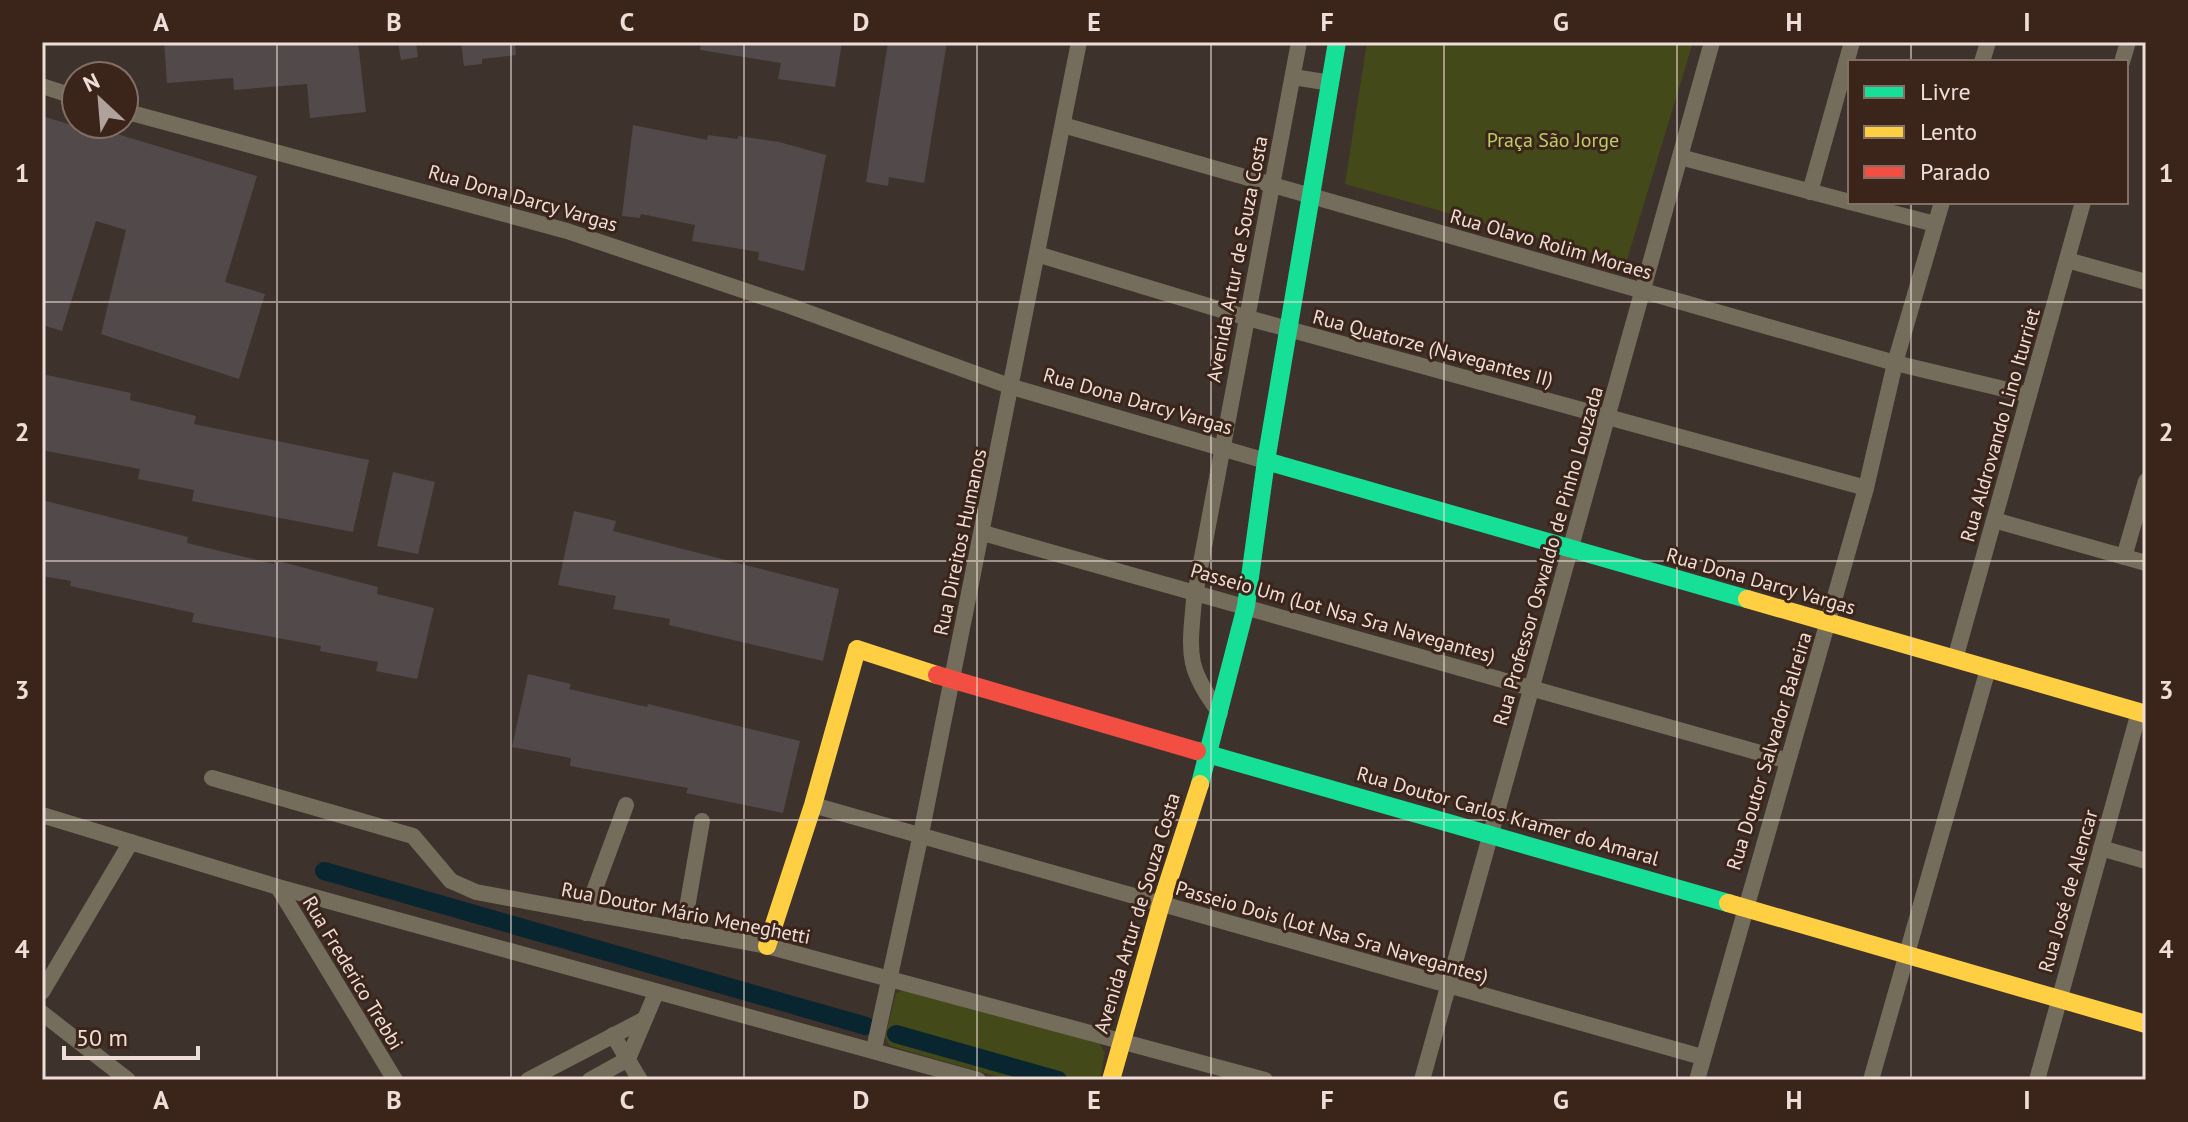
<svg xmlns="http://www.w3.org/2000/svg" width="2188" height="1122" font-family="'PT Sans',sans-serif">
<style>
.green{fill:#434919}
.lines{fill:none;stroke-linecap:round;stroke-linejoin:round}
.canal{stroke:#092530;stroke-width:18}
.building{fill:#52494a}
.street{stroke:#746d5c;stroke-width:16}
.fast{stroke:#16e098;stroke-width:18}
.slow{stroke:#ffcf43;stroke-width:18}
.jam{stroke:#f24e42;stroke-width:18}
.grid{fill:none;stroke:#eeded7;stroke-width:2;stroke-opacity:0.55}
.labels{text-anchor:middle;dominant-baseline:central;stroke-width:6;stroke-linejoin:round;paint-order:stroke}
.park-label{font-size:20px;fill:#bace62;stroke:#3b251a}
.street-label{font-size:20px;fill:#eeded7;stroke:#3b251a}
.neatline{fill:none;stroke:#eeded7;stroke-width:3}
.grid-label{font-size:26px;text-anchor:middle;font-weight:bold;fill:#eeded7}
</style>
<rect width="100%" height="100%" fill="#3e322c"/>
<g class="green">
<path d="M1367,42H1693L1626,263L1345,184Z"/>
<path d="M906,989L1100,1044L1105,1053L1100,1080H1009L890,1046L885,1037L896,993Z"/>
</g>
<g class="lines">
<g class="canal">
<path d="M324,871L866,1026"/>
<path d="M896,1034L1058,1080"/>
</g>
</g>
<g class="building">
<path d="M164,42H358L366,112L310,118L307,84L234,90L233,78L167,83Z"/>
<path d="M398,42H416L418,57L401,60Z"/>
<path d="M461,42H515L516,55L482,59V64L464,66Z"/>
<path d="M701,42H842L835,87L778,79L781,63L700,50Z"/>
<path d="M888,42H947L924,183L889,177L888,186L866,182Z"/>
<path d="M42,116L105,135L107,131L257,176L225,282L265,294L239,379L101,334L126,230L96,221L62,331L42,325Z"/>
<path d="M633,125L707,140L708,135L738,139V136L779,142L826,155L804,271L758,260L759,252L692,241L695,225L641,214L640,218L622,216Z"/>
<path d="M42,374L131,393L130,400L196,416L194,424L369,460L353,532L192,501L194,490L138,479L140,469L42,450Z"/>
<path d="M393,472L435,482L418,554L377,546Z"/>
<path d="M42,500L188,537L187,543L274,564V560L378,587L377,594L434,608L417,679L376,671L378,662L320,651L321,646L192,622L194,613L70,586L71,581L42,576Z"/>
<path d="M574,511L616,521L613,531L839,589L823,661L669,625L670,619L613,609L616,596L558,585Z"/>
<path d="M528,674L571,684L569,689L647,707L648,704L800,741L783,813L686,793L688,788L570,766L571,758L512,747Z"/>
</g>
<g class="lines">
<g class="street">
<path d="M1982,62L1988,42"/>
<path d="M2122,62L2128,42"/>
<path d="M1293,77L1331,83"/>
<path d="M42,86L76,97"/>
<path d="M124,111L567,231L790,306L1012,387L1266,461"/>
<path d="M1063,125L1895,363L2029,395"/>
<path d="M1680,157L1850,202"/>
<path d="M1810,192L1852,42"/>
<path d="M1850,202L1935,224"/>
<path d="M1037,254L1248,318L1866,488"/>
<path d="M2067,260L2146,282"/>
<path d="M1994,520L2146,563"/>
<path d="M983,533L1785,760"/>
<path d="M2124,557L2146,481"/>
<path d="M1955,659L2083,202"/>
<path d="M1220,713C1186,667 1189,655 1194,600L1299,42"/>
<path d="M212,778L413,836L451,881L476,892L767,946L1265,1080"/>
<path d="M813,805L1702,1057"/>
<path d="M42,815L278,887L978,1080"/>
<path d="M2101,848L2146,861"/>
<path d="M278,887L395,1080"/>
<path d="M586,913L626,805"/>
<path d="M683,931L702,821"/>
<path d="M42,992L131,842"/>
<path d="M42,1013L128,1080"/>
<path d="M613,1035L640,1080"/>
<path d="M874,1049L921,834L1079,42"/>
<path d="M528,1080L643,1020"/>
<path d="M590,1080L628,1059L656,993"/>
<path d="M1422,1080L1712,42"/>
<path d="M1697,1080L1866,488L1895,363L1942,202"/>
<path d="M1871,1080L1988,669"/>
<path d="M2037,1080L2139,712"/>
</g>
<g class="fast">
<path d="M1266,461L1747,599"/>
<path d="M1197,751L1728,903"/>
<path d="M1200,784L1246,606L1266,461L1337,42"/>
</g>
<g class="slow">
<path d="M1747,599L2146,714"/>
<path d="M1728,903L2146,1024"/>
<path d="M767,946L813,805L857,649L937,675"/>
<path d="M1111,1080L1161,904L1200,784"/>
</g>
<path class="jam" d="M937,675L1197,751"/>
</g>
<path class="grid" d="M277,42V1080M511,42V1080M744,42V1080M977,42V1080M1211,42V1080M1444,42V1080M1677,42V1080M1911,42V62M1911,202V1080M42,302H2146M42,561H2146M42,820H2146"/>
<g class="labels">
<g class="park-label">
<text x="1553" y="140">Praça São Jorge</text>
</g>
<g class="street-label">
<text transform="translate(523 198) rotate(16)">Rua Dona Darcy Vargas</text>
<text transform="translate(1551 244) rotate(16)">Rua Olavo Rolim Moraes</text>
<text transform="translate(1237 259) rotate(-79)">Avenida Artur de Souza Costa</text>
<text transform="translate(1433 348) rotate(15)">Rua Quatorze (Navegantes II)</text>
<text transform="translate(1138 401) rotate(16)">Rua Dona Darcy Vargas</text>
<text transform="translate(2000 425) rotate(-74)">Rua Aldrovando Lino Iturriet</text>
<text transform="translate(960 542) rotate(-78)">Rua Direitos Humanos</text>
<text transform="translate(1548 556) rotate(-74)">Rua Professor Oswaldo de Pinho Louzada</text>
<text transform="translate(1761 581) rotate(16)">Rua Dona Darcy Vargas</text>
<text transform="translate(1343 613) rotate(16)">Passeio Um (Lot Nsa Sra Navegantes)</text>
<text transform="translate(1769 751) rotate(-73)">Rua Doutor Salvador Balreira</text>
<text transform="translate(1508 816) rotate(16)">Rua Doutor Carlos Kramer do Amaral</text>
<text transform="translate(2068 891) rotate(-74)">Rua José de Alencar</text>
<text transform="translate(686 913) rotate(11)">Rua Doutor Mário Meneghetti</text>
<text transform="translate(1137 913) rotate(-73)">Avenida Artur de Souza Costa</text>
<text transform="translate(1332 932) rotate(16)">Passeio Dois (Lot Nsa Sra Navegantes)</text>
<text transform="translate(353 973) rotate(59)">Rua Frederico Trebbi</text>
</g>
</g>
<rect width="2188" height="1122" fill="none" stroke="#3b251a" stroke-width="88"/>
<rect x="1848" y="60" width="280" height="144" fill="#3b251a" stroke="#836f66" stroke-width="2"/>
<rect x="1864" y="86" width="40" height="12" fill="#16e098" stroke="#836f66" stroke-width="2"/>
<text x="1920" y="100" font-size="24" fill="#eeded7">Livre</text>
<rect x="1864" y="126" width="40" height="12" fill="#ffcf43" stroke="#836f66" stroke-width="2"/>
<text x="1920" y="140" font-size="24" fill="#eeded7">Lento</text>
<rect x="1864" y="166" width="40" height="12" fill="#f24e42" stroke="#836f66" stroke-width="2"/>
<text x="1920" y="180" font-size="24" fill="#eeded7">Parado</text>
<g transform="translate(100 100) rotate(334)"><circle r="38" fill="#3b251a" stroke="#836f66" stroke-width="2"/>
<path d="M0-6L14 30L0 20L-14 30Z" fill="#b0a29b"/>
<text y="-12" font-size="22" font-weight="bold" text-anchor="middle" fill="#eeded7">N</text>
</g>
<path d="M64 1046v12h134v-12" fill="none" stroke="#eeded7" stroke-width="4"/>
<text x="76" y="1046" font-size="24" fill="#eeded7" stroke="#3b251a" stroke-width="6" paint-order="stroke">50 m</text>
<rect x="44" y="44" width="2100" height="1034" class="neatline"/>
<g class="grid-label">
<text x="161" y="31">A</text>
<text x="394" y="31">B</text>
<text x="627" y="31">C</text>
<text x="861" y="31">D</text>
<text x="1094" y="31">E</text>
<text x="1327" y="31">F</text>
<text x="1561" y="31">G</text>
<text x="1794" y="31">H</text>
<text x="2027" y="31">I</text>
<text x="22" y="182">1</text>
<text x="2166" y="182">1</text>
<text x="22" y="441">2</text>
<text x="2166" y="441">2</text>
<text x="22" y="699">3</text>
<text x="2166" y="699">3</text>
<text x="22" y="958">4</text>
<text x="2166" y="958">4</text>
<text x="161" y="1109">A</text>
<text x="394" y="1109">B</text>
<text x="627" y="1109">C</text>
<text x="861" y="1109">D</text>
<text x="1094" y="1109">E</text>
<text x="1327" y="1109">F</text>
<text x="1561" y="1109">G</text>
<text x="1794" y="1109">H</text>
<text x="2027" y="1109">I</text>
</g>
</svg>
